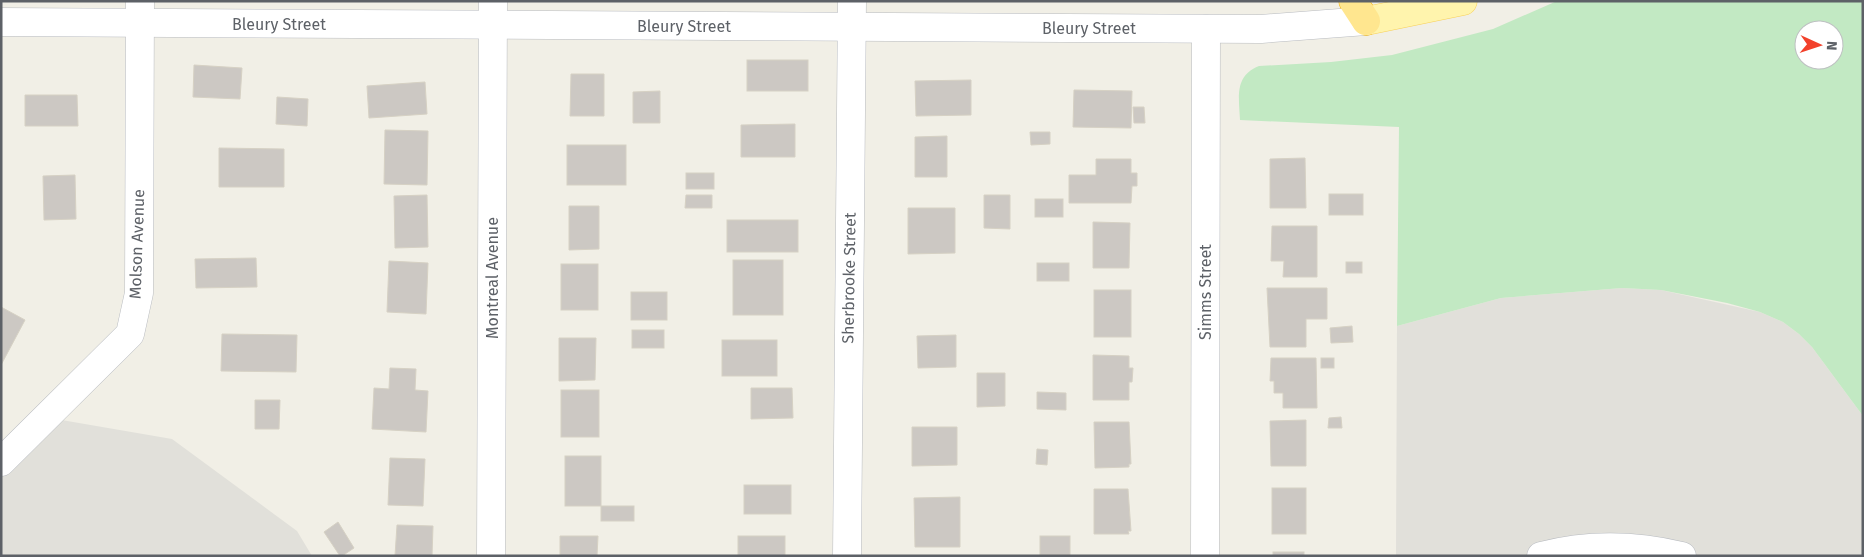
<svg xmlns="http://www.w3.org/2000/svg" width="1864" height="557" font-family="'Fira Sans',sans-serif">
<style>
.industrial{fill:#e1e0da}
.green{fill:#c2e9c3;fill-rule:evenodd}
.building{fill:#ccc8c3;stroke:#d6d1c4}
.lines{fill:none;stroke-linecap:round;stroke-linejoin:round}
.minor-casing{stroke:#b8bbc0;stroke-width:29}
.major-casing{stroke:#f8d058;stroke-width:29}
.highway-casing{stroke:#f7b100;stroke-width:29}
.minor{stroke:#fff;stroke-width:28}
.major{stroke:#fff4ad;stroke-width:28}
.highway{stroke:#ffe68f;stroke-width:28}
.labels{text-anchor:middle;dominant-baseline:central;stroke-width:5;stroke-linejoin:round;paint-order:stroke}
.street-label{font-size:16px;fill:#5d6167;stroke:#fff}
</style>
<rect width="100%" height="100%" fill="#f1efe6"/>
<g class="industrial">
<path d="M1622,288L1661,290L1760,312L1783,322L1799,334L1812,347L1863,416V556H1396L1397,326L1501,298Z"/>
<path d="M44,417L172,439L297,531L312,556H1V462Z"/>
</g>
<path class="green" d="M1557,1H1863V416L1812,347L1799,334L1783,322L1760,312L1727,303L1661,290L1622,288L1501,298L1397,326L1399,127L1240,120C1239,97 1234,76 1259,66L1331,62L1392,55L1493,29ZM1804,30H1834V60H1804Z"/>
<g class="building">
<rect x="747" y="60" width="61" height="31"/>
<path d="M194,65L242,68L240,99L193,97Z"/>
<path d="M571,74H604V116H570Z"/>
<path d="M971,80V115L916,116L915,81Z"/>
<path d="M425,82L427,114L369,118L367,86Z"/>
<path d="M1074,90L1132,91L1131,128L1073,127Z"/>
<path d="M660,91V123H633V92Z"/>
<path d="M25,95H77L78,126H25Z"/>
<path d="M277,97L308,99L307,126L276,124Z"/>
<path d="M1133,107H1144L1145,123H1134Z"/>
<path d="M795,124V157H741V125Z"/>
<path d="M385,130L428,131L427,185L384,184Z"/>
<path d="M1030,132H1050V144L1031,145Z"/>
<path d="M947,136V177H915V137Z"/>
<rect x="567" y="145" width="59" height="40"/>
<path d="M219,148L284,149V187H219Z"/>
<path d="M1305,158L1306,208H1270V159Z"/>
<path d="M1096,159H1131V173H1137V186H1132L1131,203H1069V175H1096Z"/>
<rect x="686" y="173" width="28" height="16"/>
<path d="M75,175L76,219L44,220L43,176Z"/>
<rect x="1329" y="194" width="34" height="21"/>
<path d="M427,195L428,247L395,248L394,196Z"/>
<path d="M686,195H712V208H685Z"/>
<path d="M984,195H1010V229L984,228Z"/>
<rect x="1035" y="199" width="28" height="18"/>
<path d="M569,206H599V249L569,250Z"/>
<path d="M908,208H955V253L908,254Z"/>
<rect x="727" y="220" width="71" height="32"/>
<path d="M1093,222L1130,223L1129,268H1093Z"/>
<path d="M1272,226H1317V277H1283L1284,261H1271Z"/>
<path d="M256,258L257,287L196,288L195,259Z"/>
<rect x="733" y="260" width="50" height="55"/>
<path d="M389,261L428,263L426,314L387,312Z"/>
<rect x="1346" y="262" width="16" height="11"/>
<rect x="1037" y="263" width="32" height="18"/>
<rect x="561" y="264" width="37" height="46"/>
<path d="M1267,288H1327V319H1306V347H1270Z"/>
<rect x="1094" y="290" width="37" height="47"/>
<rect x="631" y="292" width="36" height="28"/>
<path d="M1,307L25,320L1,365Z"/>
<path d="M1352,326L1353,342L1331,343L1330,328Z"/>
<rect x="632" y="330" width="32" height="18"/>
<path d="M222,334L297,335L296,372L221,371Z"/>
<path d="M956,335V367L918,368L917,336Z"/>
<path d="M559,338H596L595,380L559,381Z"/>
<rect x="722" y="340" width="55" height="36"/>
<path d="M1093,355L1129,356V368H1133L1132,382H1129V400H1093Z"/>
<path d="M1271,358H1316L1317,408H1283V393H1274V381H1270Z"/>
<rect x="1321" y="358" width="13" height="10"/>
<path d="M390,368L416,369L415,390L428,391L426,432L372,429L374,388L389,389Z"/>
<path d="M977,373H1005V406L977,407Z"/>
<path d="M751,388H792L793,418L751,419Z"/>
<rect x="561" y="390" width="38" height="47"/>
<path d="M1037,392L1066,393V410L1037,409Z"/>
<path d="M255,400H280L279,429H255Z"/>
<path d="M1341,417L1342,428H1328L1329,418Z"/>
<path d="M1306,420V466H1271L1270,421Z"/>
<path d="M1094,422H1129L1131,464H1129V467L1095,468Z"/>
<path d="M912,427H957V465L912,466Z"/>
<path d="M1037,449L1048,450L1047,465L1036,464Z"/>
<rect x="565" y="456" width="36" height="50"/>
<path d="M390,458L425,459L423,506L388,505Z"/>
<rect x="744" y="485" width="47" height="29"/>
<rect x="1272" y="488" width="34" height="46"/>
<path d="M1094,489H1128L1131,531H1128L1129,534H1094Z"/>
<path d="M960,497V547H915L914,498Z"/>
<rect x="601" y="506" width="33" height="15"/>
<path d="M338,522L354,548L342,556H340L324,532Z"/>
<path d="M397,525L433,526L432,556H395Z"/>
<path d="M560,536H598L597,556H560Z"/>
<rect x="738" y="536" width="47" height="20"/>
<rect x="1040" y="536" width="30" height="19"/>
<rect x="1273" y="552" width="31" height="4"/>
</g>
<g class="lines">
<g class="minor-casing">
<g id="minor">
<path d="M1,22L1261,29L1366,21"/>
<path d="M1,462L130,334L139,293L140,1"/>
<path d="M491,556L493,1"/>
<path d="M847,556L852,1"/>
<path d="M1205,556L1206,29"/>
<path d="M1541,556C1587,544 1636,545 1682,556"/>
</g>
</g>
<g class="major-casing">
<path id="major" d="M1366,21L1463,1"/>
</g>
<g class="highway-casing">
<path id="highway" d="M1353,1L1366,21"/>
</g>
<use href="#minor" class="minor"/>
<use href="#major" class="major"/>
<use href="#highway" class="highway"/>
</g>
<g class="labels">
<g class="street-label">
<text x="279" y="24">Bleury Street</text>
<text x="684" y="26">Bleury Street</text>
<text x="1089" y="28">Bleury Street</text>
<text transform="translate(137 244) rotate(-88)">Molson Avenue</text>
<text transform="translate(492 278) rotate(-90)">Montreal Avenue</text>
<text transform="translate(849 278) rotate(-89)">Sherbrooke Street</text>
<text transform="translate(1205 292) rotate(-90)">Simms Street</text>
</g>
</g>
<rect width="1864" height="557" fill="none" stroke="#5d6167" stroke-width="5"/>
<g transform="translate(1819 45) rotate(93)"><circle r="24" fill="#ffffff" stroke="#bec0c2"/>
<path d="M0-4L9 19L0 12L-9 19Z" fill="#f2412b"/>
<text y="-8" font-size="14" font-weight="bold" text-anchor="middle" fill="#5d6167">N</text>
</g>
</svg>
